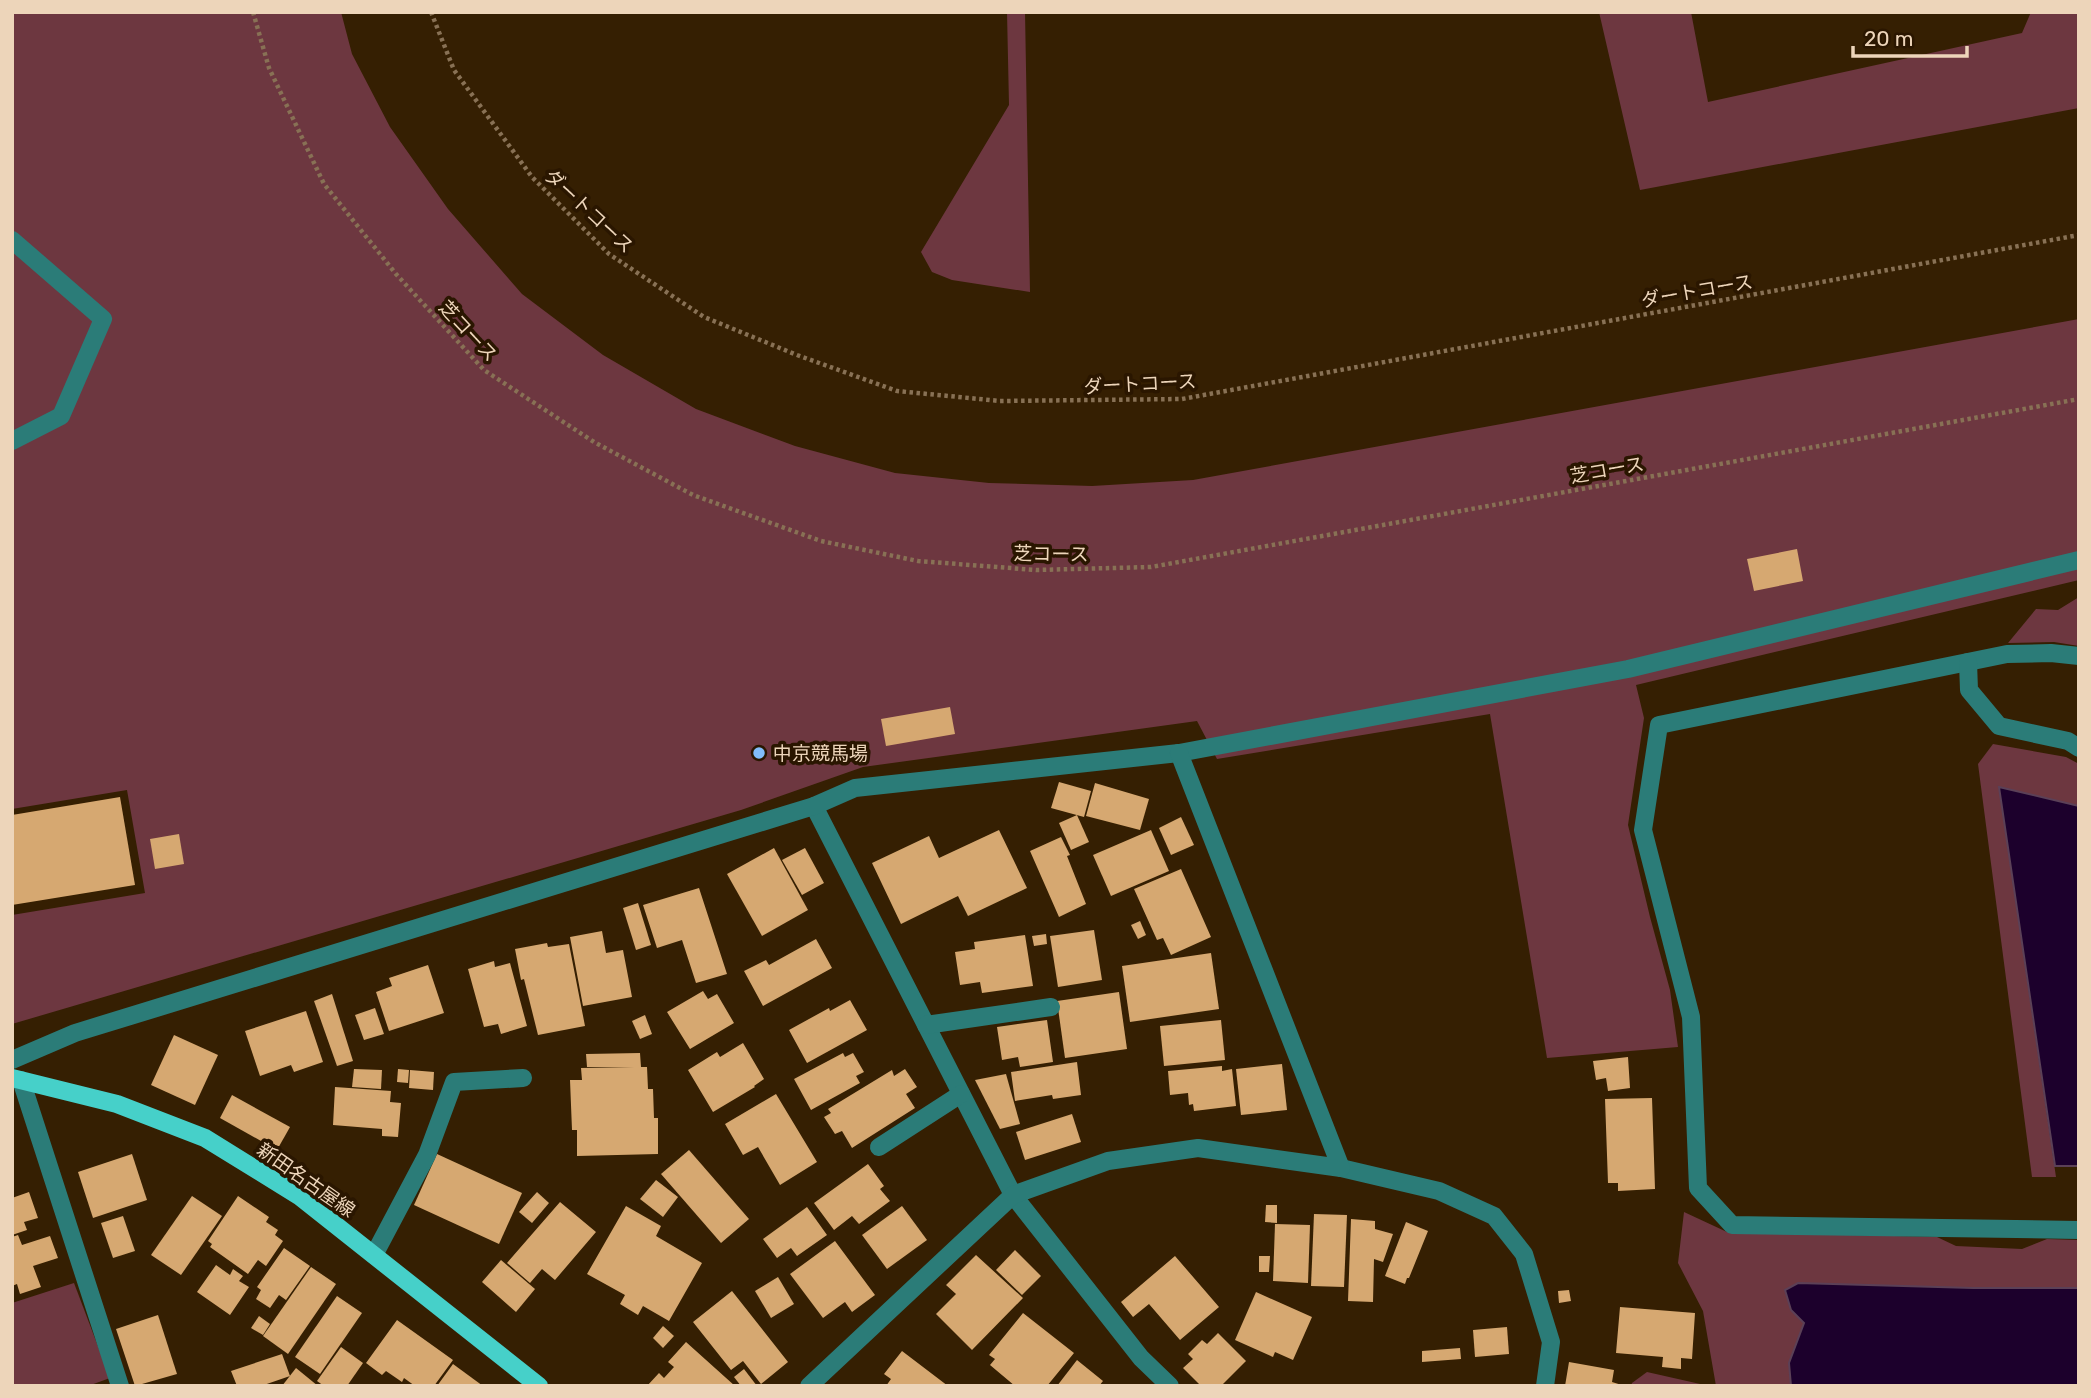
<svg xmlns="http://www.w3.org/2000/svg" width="2091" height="1398" font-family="Rubik,'Noto Sans JP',sans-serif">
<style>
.green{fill:#6d3740}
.water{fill:#1c002c;stroke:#5b4057;stroke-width:2}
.building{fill:#d6a871}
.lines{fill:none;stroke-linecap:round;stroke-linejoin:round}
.path{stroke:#887155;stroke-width:4.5;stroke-dasharray:3.5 3.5;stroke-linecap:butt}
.minor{stroke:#2b7c78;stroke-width:18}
.major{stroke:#46d0c9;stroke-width:18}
.poi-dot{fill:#81bdfa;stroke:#2a1600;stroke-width:2.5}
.labels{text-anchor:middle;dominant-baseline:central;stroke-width:7;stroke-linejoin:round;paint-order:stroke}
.street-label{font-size:19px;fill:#edd5ba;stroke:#2a1600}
.poi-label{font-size:19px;fill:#edd5ba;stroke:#2a1600;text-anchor:start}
</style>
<rect width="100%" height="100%" fill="#351f02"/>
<g class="green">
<path d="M12,12H341L352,54L390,127L448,209L522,294L603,355L696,409L795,446L895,473L989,483L1092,486L1193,480L2079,319V580L1636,685L1644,718L1628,825L1650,917L1670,990L1678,1047L1547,1058L1490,714L1217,759L1197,721L863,767L741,810L12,1024V915L145,893L127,790L12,809Z"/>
<path d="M1007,12H1025L1030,292L952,280L932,272L921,252L1009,105Z"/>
<path d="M1599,12H1691L1708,102L2022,33L2031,12H2079V108L1640,190Z"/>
<path d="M2079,597V646L2054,642L2008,643L2036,609L2058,610Z"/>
<path d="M1993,744L2066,757L2079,764V806L1999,788L2056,1177H2032L1978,764Z"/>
<path d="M1684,1212L1727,1232L1937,1237L1956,1246L2022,1249L2047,1239L2079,1240V1288H1973L1798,1283L1791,1310L1804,1323L1789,1363L1791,1386H1716L1703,1311L1678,1263Z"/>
<path d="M74,1283L110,1378L88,1386H12V1303Z"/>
<path d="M1647,1372L1709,1386H1631L1632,1383Z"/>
</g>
<g class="water">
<path d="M1999,787L2079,806V1166H2055Z"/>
<path d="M1798,1283L1973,1288H2079V1386H1791L1789,1363L1804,1323L1791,1310L1785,1290Z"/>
</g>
<g class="building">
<path d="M1797,549L1803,581L1754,591L1747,559Z"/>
<path d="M950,707L955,734L886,746L881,719Z"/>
<path d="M1059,782L1091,791L1084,817L1051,808Z"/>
<path d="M1095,783L1149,799L1140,830L1086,816Z"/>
<path d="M120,797L135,885L12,905V815Z"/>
<path d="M1077,815L1089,842L1071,850L1059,823Z"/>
<path d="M1181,817L1194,845L1171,855L1159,828Z"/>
<path d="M999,830L1027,888L968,916L958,896L901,924L872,863L929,836L939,858Z"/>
<path d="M1151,830L1169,871L1111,896L1093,855Z"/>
<path d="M179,834L184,864L155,869L150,839Z"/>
<path d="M1061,837L1070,855L1067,856L1086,904L1059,917L1030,851Z"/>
<path d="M774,848L808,910L762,936L727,874Z"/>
<path d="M805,848L824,883L802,895L782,860Z"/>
<path d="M1181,869L1211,937L1171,955L1163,938L1157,940L1134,889Z"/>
<path d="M699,888L727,974L696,983L682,940L657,948L643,905Z"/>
<path d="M638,903L651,945L636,950L623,908Z"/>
<path d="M1140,921L1146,935L1138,939L1131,925Z"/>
<path d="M1094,930L1102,980L1058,987L1050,936Z"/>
<path d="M602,931L606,953L623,950L632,997L583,1006L570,937Z"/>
<path d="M1046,934L1047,944L1034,946L1032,936Z"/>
<path d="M1025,935L1033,986L982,993L980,982L960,985L955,952L975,949L974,942Z"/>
<path d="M816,939L832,968L763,1006L744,971L766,960L769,965Z"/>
<path d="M547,943L548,947L569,944L585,1026L538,1035L524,979L521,980L515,949Z"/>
<path d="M1211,953L1219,1009L1130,1022L1122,966Z"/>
<path d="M494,961L495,967L510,963L527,1026L501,1034L498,1024L484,1027L468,969Z"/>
<path d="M428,965L444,1013L389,1031L376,992L392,986L389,978Z"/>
<path d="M703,991L708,999L717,994L734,1023L690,1049L667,1012Z"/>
<path d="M1119,992L1127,1049L1065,1058L1057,1001Z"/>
<path d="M332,994L353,1061L337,1066L314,1001Z"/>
<path d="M850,1000L867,1030L807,1063L789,1030L829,1008L830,1011Z"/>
<path d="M375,1008L384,1034L364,1040L355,1015Z"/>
<path d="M306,1011L323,1062L294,1072L291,1065L260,1076L245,1031Z"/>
<path d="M645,1015L652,1034L640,1039L632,1021Z"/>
<path d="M1047,1020L1053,1062L1020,1067L1018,1057L1002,1060L997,1027Z"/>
<path d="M1221,1020L1225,1060L1164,1066L1160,1026Z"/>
<path d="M174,1035L218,1055L195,1105L151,1085Z"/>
<path d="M743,1043L764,1079L754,1086L755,1087L713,1112L688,1070L717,1052L720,1057Z"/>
<path d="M640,1053L641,1067H647L648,1089H653L654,1118H658V1154L577,1156V1130H572L570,1080H582L581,1068L634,1067H587L586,1054Z"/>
<path d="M843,1053L845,1057L853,1053L864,1072L856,1076L860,1083L811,1110L794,1079Z"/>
<path d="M1628,1057L1630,1088L1608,1091L1606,1078L1596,1080L1593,1061Z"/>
<path d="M1077,1062L1081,1095L1053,1099L1052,1095L1015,1101L1011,1072Z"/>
<path d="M1282,1064L1287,1110L1241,1115L1236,1069Z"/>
<path d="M1222,1066V1071L1232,1069L1236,1106L1194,1111L1193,1104L1189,1105L1188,1093L1170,1095L1168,1071Z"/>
<path d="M354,1069L382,1070L381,1089L352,1087Z"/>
<path d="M398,1069L409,1070L408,1083L397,1082Z"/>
<path d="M905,1069L917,1087L906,1094L915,1108L852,1148L842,1131L835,1134L824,1117L831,1113L828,1109L892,1070L894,1076Z"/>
<path d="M410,1070L434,1072L433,1090L409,1088Z"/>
<path d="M1006,1074L1020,1124L1000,1129L975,1080Z"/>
<path d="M335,1087L391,1091L390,1102L401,1103L398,1137L382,1136V1129L333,1125Z"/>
<path d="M776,1094L817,1162L780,1185L758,1147L743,1155L725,1124Z"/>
<path d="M232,1095L290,1127L277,1150L220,1118Z"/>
<path d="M1652,1098L1655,1189L1618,1191V1183H1608L1605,1099Z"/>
<path d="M1072,1114L1081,1142L1025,1160L1016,1132Z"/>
<path d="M689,1150L749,1219L721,1243L661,1174Z"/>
<path d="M132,1154L147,1200L93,1218L78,1172Z"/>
<path d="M437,1154L522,1193L499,1244L414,1205Z"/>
<path d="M868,1164L884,1186L880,1189L890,1201L859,1224L852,1216L834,1230L814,1203Z"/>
<path d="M656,1180L678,1197L663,1217L640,1199Z"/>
<path d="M29,1192L38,1218L24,1222L27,1230L12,1235V1198Z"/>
<path d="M537,1192L549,1203L532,1223L519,1212Z"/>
<path d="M192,1196L222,1216L181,1275L151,1255Z"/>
<path d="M238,1196L269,1217L266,1222L278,1230L275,1235L283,1241L266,1266L258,1260L248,1274L210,1247L212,1244L208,1241Z"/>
<path d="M560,1202L596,1232L555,1280L542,1269L530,1283L507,1263Z"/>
<path d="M1266,1205H1277V1223L1265,1222Z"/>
<path d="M626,1206L661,1226L656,1236L702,1263L669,1321L643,1306L638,1315L620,1304L625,1295L587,1274Z"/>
<path d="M902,1206L927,1240L887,1269L862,1235Z"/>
<path d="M807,1207L827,1235L797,1256L791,1248L777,1258L763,1239Z"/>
<path d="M1314,1214L1347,1215L1344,1287L1311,1286Z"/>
<path d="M123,1216L135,1251L113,1258L101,1223Z"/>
<path d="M1351,1219L1375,1221V1229L1393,1234L1383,1262L1374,1259L1373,1302L1348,1301Z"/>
<path d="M1406,1222L1428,1231L1409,1278H1407L1405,1284L1385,1276Z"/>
<path d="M1275,1224L1310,1225L1308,1283L1273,1281Z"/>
<path d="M18,1235L22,1245L50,1236L58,1258L33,1266L41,1287L20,1294L17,1284L12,1286V1237Z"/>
<path d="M835,1241L875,1295L852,1312L845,1302L823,1318L790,1274Z"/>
<path d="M284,1248L310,1266L286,1300L279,1295L270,1308L256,1299L261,1290L257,1287Z"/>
<path d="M1015,1250L1041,1276L1022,1295L996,1270Z"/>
<path d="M976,1255L1023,1298L972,1350L936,1314L956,1294L946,1285Z"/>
<path d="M1175,1256L1219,1307L1180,1340L1149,1304L1133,1317L1121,1302Z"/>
<path d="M1259,1256H1270L1269,1272H1259Z"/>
<path d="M501,1260L535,1289L516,1312L482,1282Z"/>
<path d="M216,1265L230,1275L233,1269L243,1276L239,1281L249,1287L230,1315L197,1292Z"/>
<path d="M311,1267L336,1284L288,1354L263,1336Z"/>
<path d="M778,1277L794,1304L771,1318L755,1291Z"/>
<path d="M1569,1290L1571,1301L1559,1303L1558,1291Z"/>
<path d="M732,1291L788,1362L761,1384L743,1361L731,1370L693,1322Z"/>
<path d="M1256,1292L1312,1317L1293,1360L1275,1352L1273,1357L1235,1340Z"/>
<path d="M337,1296L362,1313L320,1374L295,1357Z"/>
<path d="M1620,1307L1695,1313L1692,1359L1681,1358V1369L1662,1367L1663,1357L1616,1353Z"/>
<path d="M1023,1313L1074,1353L1047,1386H1015L990,1365L995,1359L989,1355Z"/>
<path d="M158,1315L177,1374L135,1386L116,1329Z"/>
<path d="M259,1316L270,1324L263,1335L251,1328Z"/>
<path d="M397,1320L453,1360L434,1386H415L404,1378L402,1382L386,1371L382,1375L366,1363Z"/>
<path d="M663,1326L674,1336L663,1348L653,1338Z"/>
<path d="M1507,1327L1509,1354L1475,1357L1473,1330Z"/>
<path d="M1218,1333L1246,1361L1221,1386H1201L1183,1368L1193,1359L1188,1354L1202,1340L1207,1344Z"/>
<path d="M686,1342L735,1386H647L659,1373L664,1378L674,1367L668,1362Z"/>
<path d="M341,1347L363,1363L347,1386H324L317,1381Z"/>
<path d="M1460,1348L1461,1359L1422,1362V1351Z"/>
<path d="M902,1351L948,1386H886L891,1379L884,1374Z"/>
<path d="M282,1354L290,1376L261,1386H237L231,1371Z"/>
<path d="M1077,1360L1103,1381L1099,1386H1057Z"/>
<path d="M1569,1362L1614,1370L1612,1382L1625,1386H1565Z"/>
<path d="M453,1364L483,1386H437Z"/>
<path d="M296,1368L318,1386H282Z"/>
<path d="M744,1369L757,1386H741L734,1377Z"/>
</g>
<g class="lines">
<g class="path">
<path d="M253,12L269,68L324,184L396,274L484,370L594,442L693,495L821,541L918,561L1036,570L1151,567L2079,399"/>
<path d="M431,12L454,70L532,177L609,254L704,317L797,355L897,391L1000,401L1182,399L2079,235"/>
</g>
<g class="minor">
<path d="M12,240L103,319L61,416L12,441"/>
<path d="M2079,656L2051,653L2007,654L1659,725L1643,830L1691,1017L1698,1188L1732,1225L2079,1230"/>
<path d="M1968,662L1969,690L1999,726L2068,741L2079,748"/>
<path d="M814,806L1013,1195L1141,1358L1170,1386"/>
<path d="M926,1025L1051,1007"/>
<path d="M12,1060L75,1033L814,806L855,788L1179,753L1628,669L2079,560"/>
<path d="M21,1080L120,1386"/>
<path d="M879,1147L961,1094"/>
<path d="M1341,1168L1439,1191L1494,1216L1524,1254L1551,1342L1545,1386"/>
<path d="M374,1255L427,1155L454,1082L523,1078"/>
<path d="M809,1386L1013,1195L1108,1161L1198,1148L1341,1168L1179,753"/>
</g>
<path class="major" d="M12,1078L117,1104L205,1138L299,1196L539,1386"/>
</g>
<circle class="poi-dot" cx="759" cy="753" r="7"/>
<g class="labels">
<g class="street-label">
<text transform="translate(589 211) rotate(43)">ダートコース</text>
<text transform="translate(1697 291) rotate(-10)">ダートコース</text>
<text transform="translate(468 331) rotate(47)">芝コース</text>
<text transform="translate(1140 384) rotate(-3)">ダートコース</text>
<text transform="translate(1607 470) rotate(-10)">芝コース</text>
<text transform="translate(1051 554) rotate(1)">芝コース</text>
<text transform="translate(306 1180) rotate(35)">新田名古屋線</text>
</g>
<g class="poi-label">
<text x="773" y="753">中京競馬場</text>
</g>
</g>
<rect width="2091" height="1398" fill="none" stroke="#edd5ba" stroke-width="28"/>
<path d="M1853 46v10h114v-10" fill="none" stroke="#edd5ba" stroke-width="3.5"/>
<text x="1864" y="46" font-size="21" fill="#edd5ba" stroke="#2a1600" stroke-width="5" paint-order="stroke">20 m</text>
</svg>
